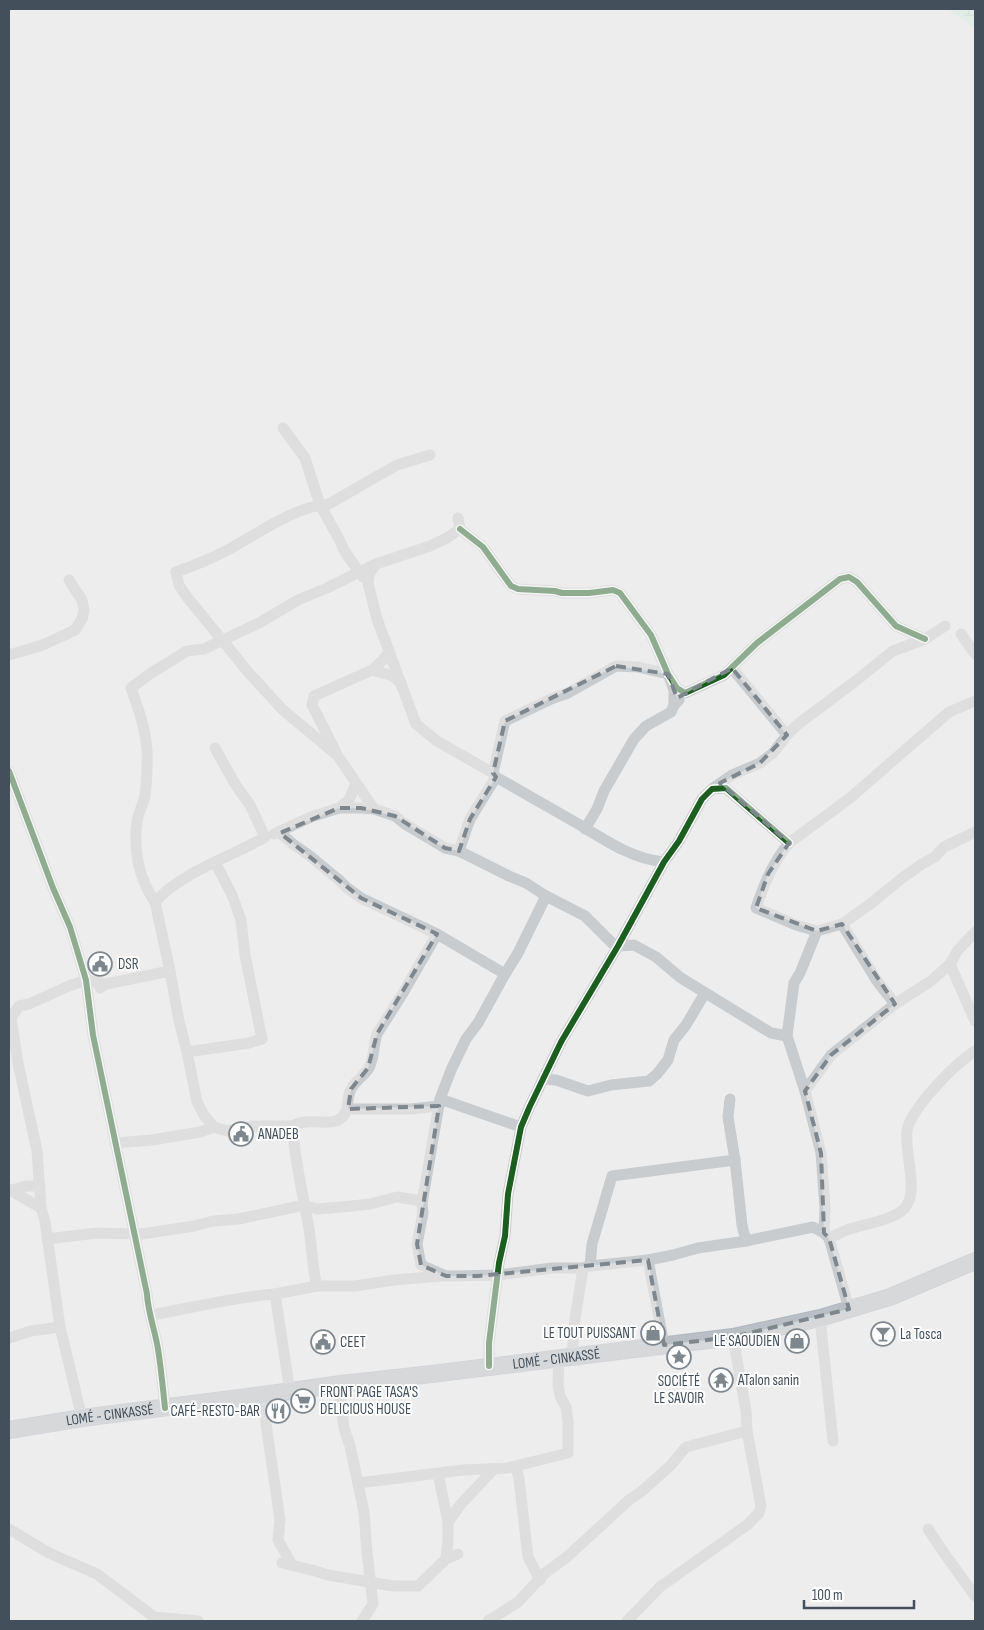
<svg xmlns="http://www.w3.org/2000/svg" width="984" height="1630" font-family="'Sofia Sans Condensed',sans-serif">
<style>
.wetland{fill:url(#wetland-marsh)}
.lines{fill:none;stroke-linecap:round;stroke-linejoin:round}
.highway-casing{stroke:#b1b7be;stroke-width:18}
.minor{stroke:#c9ccce;stroke-width:11}
.highway{stroke:#b9bfc4;stroke-width:16}
.cycleway-casing{stroke:#fff;stroke-width:9}
.cycleway{stroke:#1b5e20;stroke-width:6}
.marked{fill:none;stroke:#7f878e;stroke-width:4;stroke-dasharray:10 6;stroke-linejoin:round}
.labels{text-anchor:middle;dominant-baseline:central;stroke-width:4;stroke-linejoin:round;paint-order:stroke}
.poi-label{font-size:15px;fill:#43505b;stroke:#fff;text-anchor:start}
.street-label{font-size:15px;fill:#43505b;stroke:#fff}
</style>
<defs>
<pattern id="wetland-marsh" width="20" height="14" patternUnits="userSpaceOnUse" patternTransform="scale(1.25)"><rect width="20" height="14" fill="#cef0db"/><path d="M1 5h8M5 5V1M11 12h8M15 12V8" fill="none" stroke="#b2d0be"/></pattern>
</defs>
<rect width="100%" height="100%" fill="#eeeded"/>
<path class="wetland" d="M945,9H975V28L947,9Z"/>
<g class="lines">
<g class="highway-casing">
<g id="highway">
<path id="s1" d="M9,1430L82,1418L263,1395L341,1384L423,1375L733,1337L820,1318L890,1297L975,1261"/>
</g>
</g>
<g class="minor">
<path d="M283,428L305,458L320,505L338,537L345,552L363,577"/>
<path d="M460,529L483,547L511,586L518,589L555,591L562,593H589L613,590L620,593L651,635L668,674L677,688L685,693L724,675L757,643L840,579L849,577L857,582L896,626L925,639"/>
<path d="M376,564L369,574L368,583L377,619L416,724L437,741L493,773L496,777C524,793 552,809 580,825C606,841 633,859 664,862"/>
<path d="M961,634L975,654"/>
<path d="M9,655L43,645L75,630L82,619L84,610L82,600L69,580"/>
<path d="M732,668L787,735"/>
<path d="M372,670L393,676L401,683"/>
<path d="M975,701L949,712L850,798L789,843C773,862 764,884 756,908L796,925L817,931L842,924L869,905L901,879L922,864L935,857L944,847L975,832"/>
<path d="M335,750L312,705L314,696L372,670L383,660L389,652"/>
<path d="M9,771L53,888L70,927L86,980L93,1035L147,1294C148,1313 155,1330 158,1349C161,1368 163,1388 165,1408"/>
<path d="M493,773L505,721L551,699L568,693L616,666L638,667L668,674L674,690V705"/>
<path d="M713,788L732,775L760,763L773,753L787,735L797,725L853,683L893,651L925,639L945,626"/>
<path d="M339,808L349,800L356,784"/>
<path d="M374,809L338,756L283,710L249,673L187,597L179,585L176,572C193,566 210,559 226,551C250,538 301,503 327,505L397,465L430,455"/>
<path d="M585,829L597,809L604,791L634,739L646,726L671,712L674,705L679,700"/>
<path d="M280,833L293,844L310,856L339,880L346,887L361,898L437,934L505,974L478,1023L466,1039L451,1070L440,1099L422,1203"/>
<path d="M274,834L311,817L339,808H361L374,809L395,816L405,824L445,848L459,851L470,819L496,777"/>
<path d="M459,851L509,876L526,883L546,896L585,916L612,943L618,946L634,945L656,957L681,978L771,1033L787,1036"/>
<path d="M155,902C139,879 133,850 137,822C138,813 143,805 145,796C146,787 147,775 147,766C149,738 140,713 131,688L151,673L187,651L204,649L259,623L298,600L327,588L359,572L376,564L430,546L447,538L460,529L458,518"/>
<path d="M842,924L877,981L895,1004"/>
<path d="M817,931L800,973L794,983L787,1036L805,1091L821,1153L825,1208L824,1233L829,1238L849,1309"/>
<path d="M950,964L975,1021"/>
<path d="M170,971L155,902C181,872 231,857 265,837L250,805L235,784L215,748"/>
<path d="M505,974L518,953L546,896"/>
<path d="M100,988L106,984L170,971L179,1021L187,1052L197,1102L204,1115L214,1127L227,1131L254,1126H292C295,1161 303,1195 309,1229C312,1248 312,1267 317,1286"/>
<path d="M187,1052L249,1043L262,1039L245,955L241,920L232,895L215,862"/>
<path d="M543,1079L556,1080L588,1091L611,1085L649,1081L657,1074L668,1060L674,1040L686,1025L705,993"/>
<path d="M805,1091L831,1055L895,1004L931,981L950,964L958,950L975,932"/>
<path d="M440,1099L521,1127"/>
<path d="M730,1099L728,1117L735,1160L742,1225L746,1241"/>
<path d="M348,1109H411L439,1106"/>
<path d="M292,1126C309,1117 326,1126 338,1120C352,1112 345,1100 351,1089C355,1081 364,1076 369,1068C375,1056 373,1045 377,1034L403,993L437,934"/>
<path d="M115,1143L152,1140L200,1132L214,1127"/>
<path d="M10,1190L41,1208"/>
<path d="M9,1191L26,1186H40"/>
<path d="M829,1238C835,1236 841,1232 847,1230C863,1224 891,1221 904,1209C920,1193 904,1153 907,1131C910,1109 956,1063 975,1051"/>
<path d="M47,1239L96,1233L142,1234L194,1226L213,1221L239,1219L304,1205L317,1209L352,1206L370,1204L397,1197L416,1200L422,1203L423,1213L417,1244L421,1265L446,1276H454L498,1275L552,1268H583L590,1266"/>
<path d="M648,1260L590,1266L592,1244L612,1176L735,1160"/>
<path d="M151,1315C192,1308 233,1297 275,1294"/>
<path d="M820,1318L833,1441"/>
<path d="M9,1338L31,1331L60,1327"/>
<path d="M664,1345L648,1260L673,1255L698,1248L746,1241L813,1227L824,1233"/>
<path d="M572,1356L575,1319L583,1268"/>
<path d="M489,1366V1343L499,1263L505,1236L508,1194L521,1127L530,1106L561,1042L618,946L664,862L679,841L702,799L712,789L726,788L789,843"/>
<path d="M341,1384V1406L344,1428L350,1446L364,1512L367,1552L373,1604L362,1621"/>
<path d="M290,1392L275,1294L317,1286H355L394,1280L443,1276"/>
<path d="M263,1395L266,1424L280,1520L278,1540L292,1565"/>
<path d="M82,1418L60,1327L45,1221L41,1208L37,1151L18,1063L11,1018L19,1006L29,1004L69,986L86,980L106,984"/>
<path d="M516,1466L519,1479L528,1557L540,1580"/>
<path d="M438,1474L448,1522V1540L446,1559"/>
<path d="M358,1483L463,1470L508,1468L568,1453V1421L566,1407L560,1396L558,1385L559,1358"/>
<path d="M448,1522L461,1504L493,1470"/>
<path d="M9,1529L49,1553L97,1574L154,1617L198,1621"/>
<path d="M928,1529L944,1553L975,1596"/>
<path d="M282,1563L312,1570L328,1575L393,1586H418L446,1559L458,1554"/>
<path d="M488,1621L518,1602L545,1573L567,1557L629,1500L641,1492L670,1466L686,1447L747,1431L746,1411L733,1337"/>
<path d="M627,1621L660,1587L747,1525L759,1513L761,1506L747,1431"/>
</g>
<use href="#highway" class="highway"/>
<g class="cycleway-casing">
<g id="cycleway">
<path d="M460,529L483,547L511,586L518,589L555,591L562,593H589L613,590L620,593L651,635L668,674L677,688L685,693L724,675L757,643L840,579L849,577L857,582L896,626L925,639"/>
<path d="M9,771L53,888L70,927L86,980L93,1035L147,1294C148,1313 155,1330 158,1349C161,1368 163,1388 165,1408"/>
<path d="M489,1366V1343L499,1263L505,1236L508,1194L521,1127L530,1106L561,1042L618,946L664,862L679,841L702,799L712,789L726,788L789,843"/>
</g>
</g>
<use href="#cycleway" class="cycleway"/>
</g>
<path d="M0 0H984V1630H0ZM616,666L668,674L677,698L732,668L787,735L760,763L720,783L789,843L768,874L756,908L817,931L842,924L895,1004L831,1055L805,1091L821,1153L824,1233L829,1238L849,1309L733,1337L664,1345L648,1260L478,1276H446L421,1265L417,1244L439,1106L348,1109L351,1089L368,1068L377,1034L437,934L361,898L280,833L339,808H361L395,816L445,848L459,851L470,819L496,777L493,773L505,721Z" fill="#eeeded" fill-opacity=".55" fill-rule="evenodd"/>
<path class="marked" d="M616,666L668,674L677,698L732,668L787,735L760,763L720,783L789,843L768,874L756,908L817,931L842,924L895,1004L831,1055L805,1091L821,1153L824,1233L829,1238L849,1309L733,1337L664,1345L648,1260L478,1276H446L421,1265L417,1244L439,1106L348,1109L351,1089L368,1068L377,1034L437,934L361,898L280,833L339,808H361L395,816L445,848L459,851L470,819L496,777L493,773L505,721Z"/>
<defs>
<g id="civic-ring" transform="scale(1.25)"><circle r="9.5" fill="#fff" stroke="#7f878e" stroke-width="1.5"/><path d="M-.6-6.5H3V-4.5H.6V-3L4-1V1h2V6H-6V1h2V-1L-.6-3ZM-1.2 2.5V6h2.4V2.5Z" fill="#7f878e"/></g>
<g id="shop-ring" transform="scale(1.25)"><circle r="9.5" fill="#fff" stroke="#7f878e" stroke-width="1.5"/><path d="M-5-2.5h2.3a2.7 3.5 0 0 1 5.4 0H5L5.5 6h-11ZM-1.5-2.5h3a1.5 2.3 0 0 0-3 0Z" fill="#7f878e"/></g>
<g id="bar-ring" transform="scale(1.25)"><circle r="9.5" fill="#fff" stroke="#7f878e" stroke-width="1.5"/><path d="M-6-5H6L.8 .8V4.5H3.5V6h-7V4.5H-.8V.8Z" fill="#7f878e"/></g>
<g id="sight-ring" transform="scale(1.25)"><circle r="9.5" fill="#fff" stroke="#7f878e" stroke-width="1.5"/><path d="M0-6L1.8-2.2L6-1.7L2.9 1.2L3.7 5.4L0 3.3L-3.7 5.4L-2.9 1.2L-6-1.7L-1.8-2.2Z" fill="#7f878e"/></g>
<g id="temple-ring" transform="scale(1.25)"><circle r="9.5" fill="#fff" stroke="#7f878e" stroke-width="1.5"/><path d="M0-6L5-2H3V0L6.5 2.5H4V6H1.5V3h-3V6H-4V2.5H-6.5L-3 0V-2H-5Z" fill="#7f878e"/></g>
<g id="supermarket-ring" transform="scale(1.25)"><circle r="9.5" fill="#fff" stroke="#7f878e" stroke-width="1.5"/><path d="M-6-5.5h2.5l.6 2H6L4.5 2H-2.5L-4.4-4H-6ZM-1.5 3.2a1.3 1.3 0 1 0 .1 0ZM3 3.2a1.3 1.3 0 1 0 .1 0Z" fill="#7f878e"/></g>
<g id="restaurant-ring" transform="scale(1.25)"><circle r="9.5" fill="#fff" stroke="#7f878e" stroke-width="1.5"/><path d="M-5-6h1v4h1v-4h1v4h1v-4h1v5L-1.5 .5V6h-2V.5L-5-1ZM5-6V6H3V1.5H1.5Q1.5-4 5-6Z" fill="#7f878e"/></g>
</defs>
<g fill-rule="evenodd">
<use href="#civic-ring" x="100" y="964"/>
<use href="#civic-ring" x="241" y="1134"/>
<use href="#shop-ring" x="653" y="1333"/>
<use href="#bar-ring" x="883" y="1334"/>
<use href="#shop-ring" x="797" y="1341"/>
<use href="#civic-ring" x="323" y="1342"/>
<use href="#sight-ring" x="679" y="1357"/>
<use href="#temple-ring" x="721" y="1380"/>
<use href="#supermarket-ring" x="303" y="1401"/>
<use href="#restaurant-ring" x="278" y="1411"/>
</g>
<g class="labels">
<g class="poi-label">
<text x="118" y="964">DSR</text>
<text x="258" y="1134">ANADEB</text>
<text x="636" y="1333" text-anchor="end">LE TOUT PUISSANT</text>
<text x="900" y="1334">La Tosca</text>
<text x="780" y="1341" text-anchor="end">LE SAOUDIEN</text>
<text x="340" y="1342">CEET</text>
<text x="738" y="1380">ATalon sanin</text>
<text x="679" y="1381" text-anchor="middle">SOCIÉTÉ<tspan x="679" dy="17">LE SAVOIR</tspan></text>
<text x="320" y="1392">FRONT PAGE TASA'S<tspan x="320" dy="17">DELICIOUS HOUSE</tspan></text>
<text x="260" y="1411" text-anchor="end">CAFÉ-RESTO-BAR</text>
</g>
<g class="street-label">
<text stroke="none"><textPath href="#s1" startOffset="552">LOMÉ - CINKASSÉ</textPath></text>
<text stroke="none"><textPath href="#s1" startOffset="102">LOMÉ - CINKASSÉ</textPath></text>
</g>
</g>
<rect width="984" height="1630" fill="none" stroke="#43505b" stroke-width="20"/>
<path d="M804 1600v8h110v-8" fill="none" stroke="#43505b" stroke-width="2.5"/>
<text x="812" y="1600" font-size="15" fill="#43505b" stroke="#ffffff" stroke-width="4" paint-order="stroke">100 m</text>
</svg>
